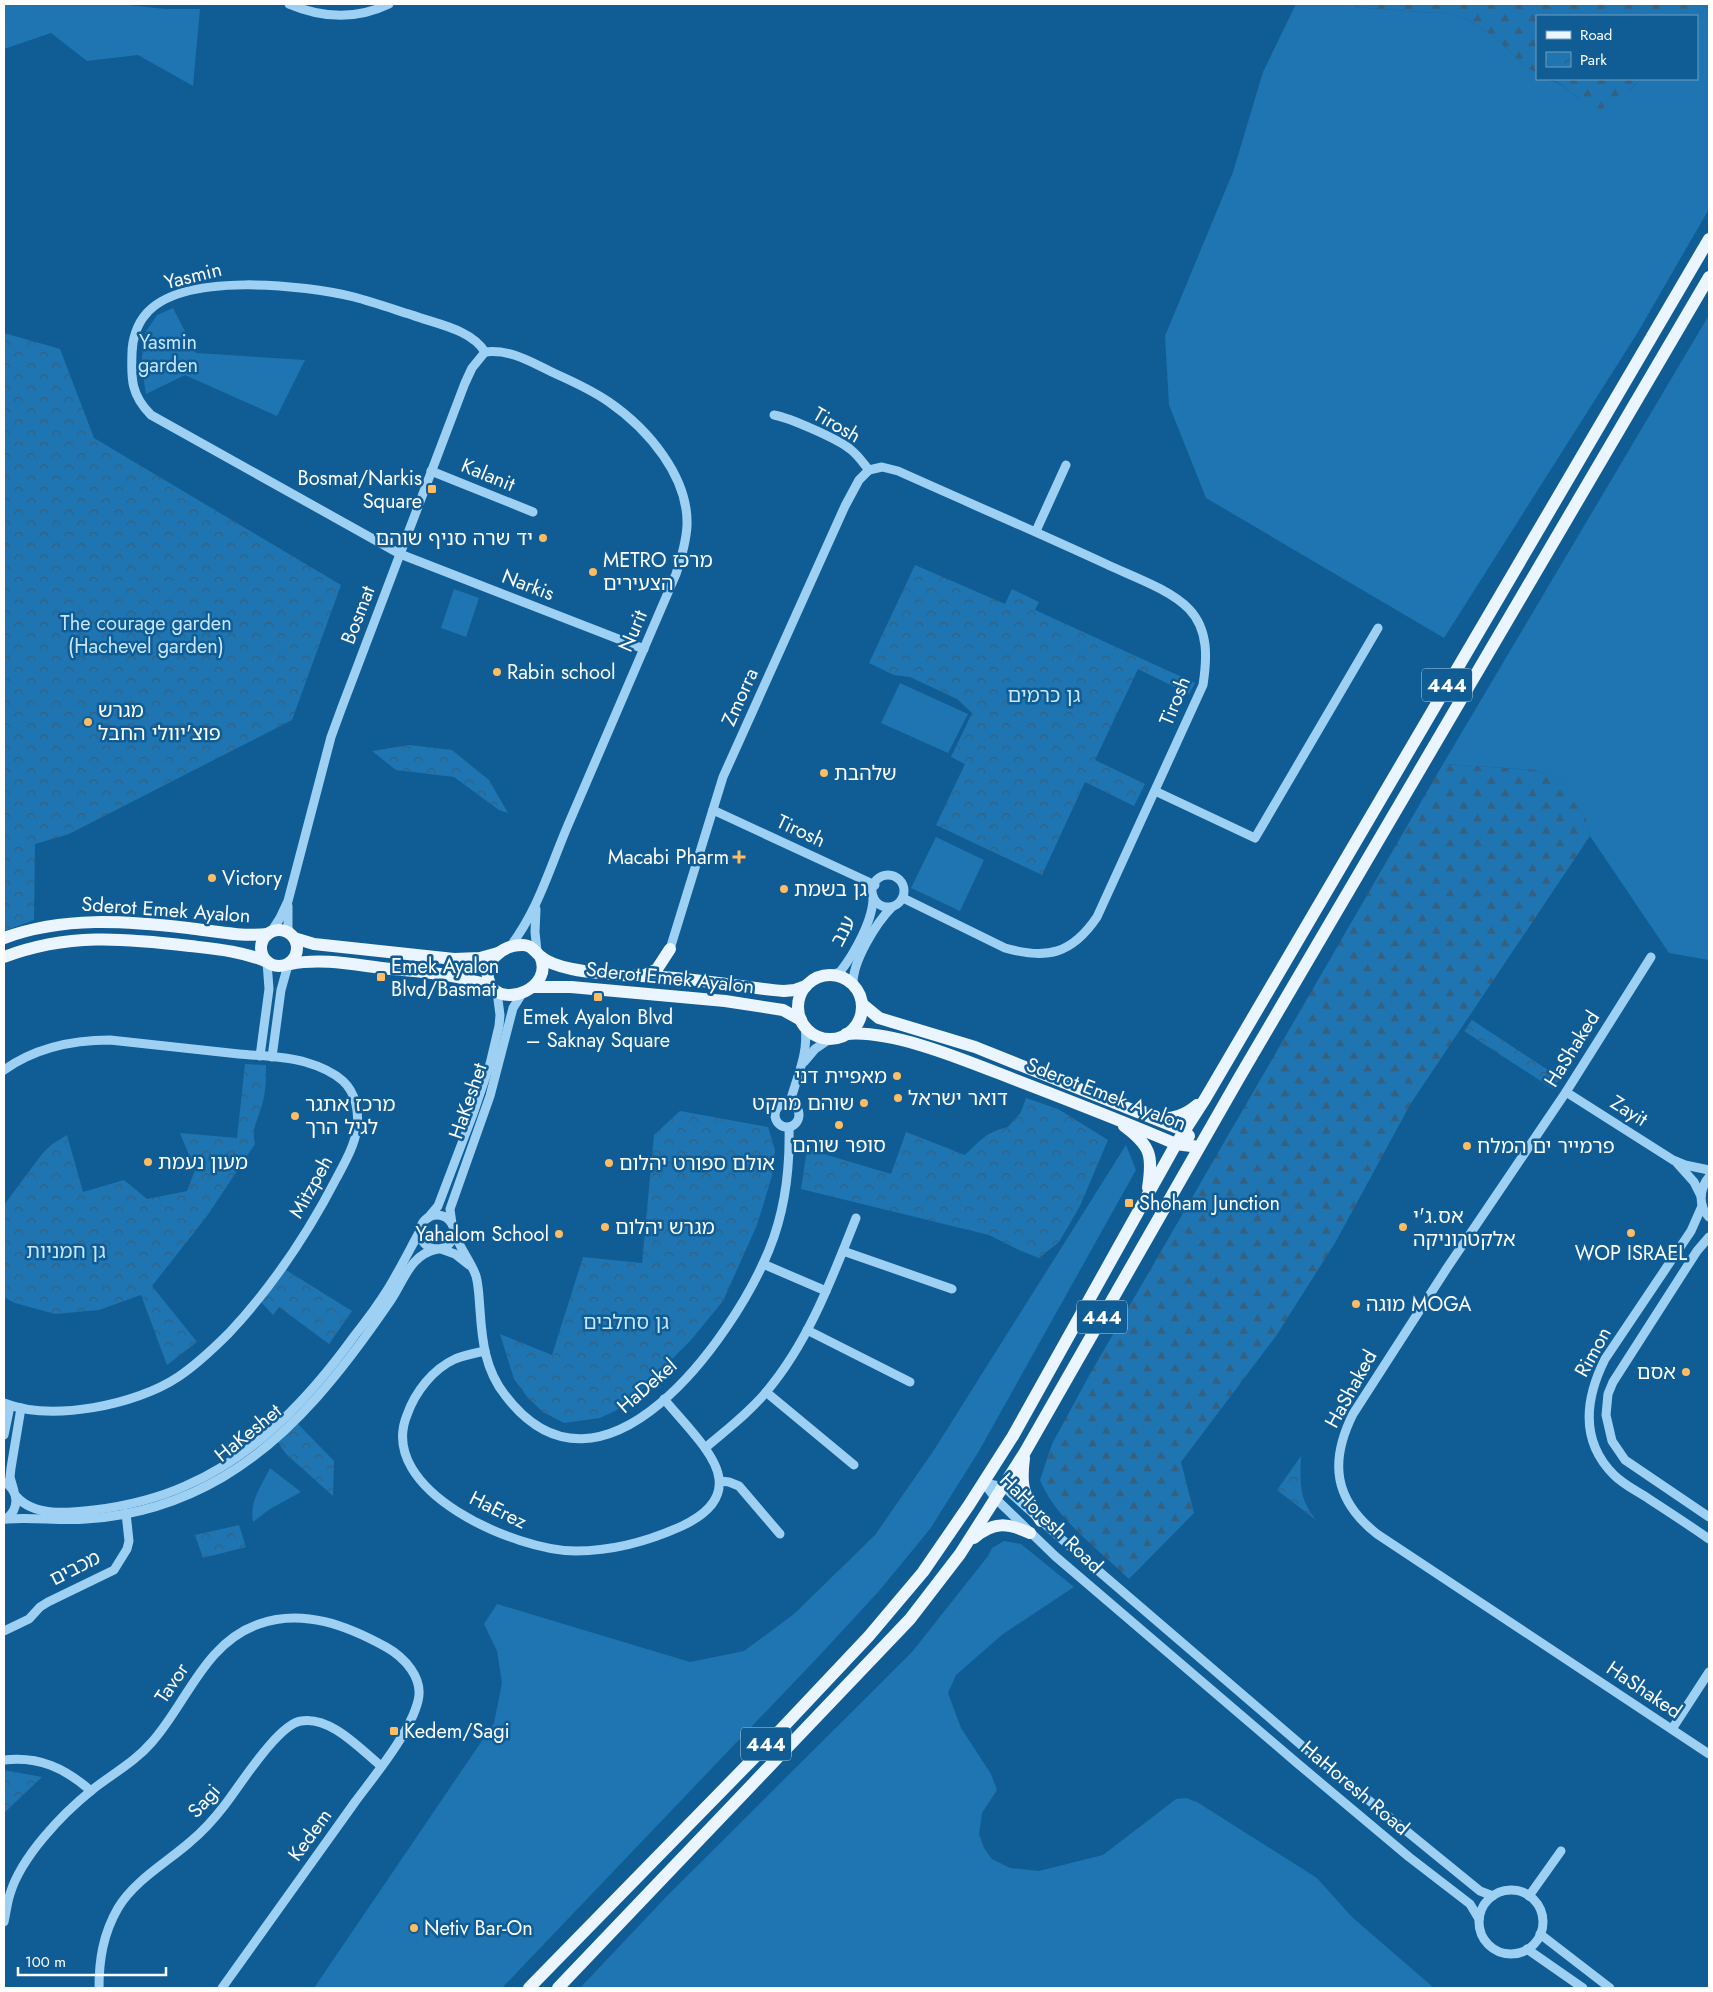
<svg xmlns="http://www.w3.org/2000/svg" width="1713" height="1992" font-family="Jost,'Noto Sans Hebrew',sans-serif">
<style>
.green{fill:#1e75b2}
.forest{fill:url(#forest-firs)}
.park{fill:url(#park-crowns)}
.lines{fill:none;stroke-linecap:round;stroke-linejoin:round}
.minor{stroke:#9ed0f4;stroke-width:9}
.major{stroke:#ebf5ff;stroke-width:12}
.poi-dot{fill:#ffbc61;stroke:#105c95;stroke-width:2}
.labels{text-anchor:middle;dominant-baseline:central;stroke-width:5;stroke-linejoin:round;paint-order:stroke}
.shield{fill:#105c95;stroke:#b7cedf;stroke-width:1}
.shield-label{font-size:19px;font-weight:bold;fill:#fff}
.street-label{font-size:20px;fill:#fff;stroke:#105c95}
.park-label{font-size:20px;fill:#c6e7fe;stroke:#105c95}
.poi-label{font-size:20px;fill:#fff;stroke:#105c95;text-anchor:start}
</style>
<defs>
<pattern id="forest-firs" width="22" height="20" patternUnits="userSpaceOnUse" patternTransform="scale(1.25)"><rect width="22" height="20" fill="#1e75b2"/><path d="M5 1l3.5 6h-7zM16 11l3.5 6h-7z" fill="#35607f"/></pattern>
<pattern id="park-crowns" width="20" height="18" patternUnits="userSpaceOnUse" patternTransform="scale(1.25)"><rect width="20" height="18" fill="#1e75b2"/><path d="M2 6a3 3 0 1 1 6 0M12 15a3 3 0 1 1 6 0" fill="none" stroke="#35607f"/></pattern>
</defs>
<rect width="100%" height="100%" fill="#105c95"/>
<g class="green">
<path d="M4,4H119L165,9H200L193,86L138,55L87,61L51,33L4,49Z"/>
<path d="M1296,4H1357L1355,7L1433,13C1458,9 1489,31 1506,48C1516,58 1523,66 1537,72V79C1558,79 1563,86 1579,99L1629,91L1641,79H1697V19L1704,11L1709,12V209L1638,332L1444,638L1206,498L1169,405L1165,336L1233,172L1263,72Z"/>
<path d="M173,308L196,353L305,360L277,416L185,375L146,394L141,364L145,333L157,315Z"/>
<path d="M1709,315V960L1669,953L1590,836L1578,788L1534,770L1443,764Z"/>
<path d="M454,589L479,598L466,637L441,628Z"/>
<path d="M900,683L968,714L948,753L881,723Z"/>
<path d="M936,837L984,860L960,911L911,888Z"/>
<path d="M1126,1145L1136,1170L979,1451L930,1529L879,1591L819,1656L502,1988H314L494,1723L502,1683L497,1651L484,1624L497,1604L690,1662L744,1651L794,1614L875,1535L934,1450Z"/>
<path d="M270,1468L301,1492L270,1509L253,1522C249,1501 262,1485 270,1468Z"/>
<path d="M1004,1541L1021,1544L1074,1587L1003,1634L956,1675L948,1693L961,1728L991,1774L997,1790L982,1813L979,1834L984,1848L992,1859L1010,1868L1039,1871L1103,1855L1176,1799L1186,1798L1197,1802L1317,1878L1352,1917L1434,1988H580L667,1896L912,1652L988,1556L992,1548Z"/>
</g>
<g class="forest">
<path d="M1357,4H1709V12L1704,11L1697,19V16H1537V72C1523,66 1516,58 1506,48C1489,31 1458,9 1433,13L1355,7Z"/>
<path d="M1551,79H1641L1629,91L1596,113L1561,84Z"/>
<path d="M1443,764L1534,770L1579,788L1590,836L1411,1103L1335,1243L1276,1336L1181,1462L1194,1513L1129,1579C1099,1550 1055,1518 1040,1480L1052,1444L1090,1374Z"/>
</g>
<g class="park">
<path d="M4,333L60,349L94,438L341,585L292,720L69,834L35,844L34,920L4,931Z"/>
<path d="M915,565L1005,604L1012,589L1039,602L1035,610L1195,683L1189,694L1138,669L1095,760L1145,784L1134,806L1085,782L1042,875L936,825L965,764L951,757L972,713L957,699L910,677L894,675L869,663Z"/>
<path d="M409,745L452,750L489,780L508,813L499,810L454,777L396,770L372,751Z"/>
<path d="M1472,1020L1560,1078L1553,1089L1464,1031Z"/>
<path d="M245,1064L266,1065C266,1078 266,1092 262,1105C258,1119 251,1130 255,1144L207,1216L152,1286L197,1342L167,1365L141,1295L99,1310L55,1314L15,1303L4,1297V1205L42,1154L51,1145L67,1135L83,1192L124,1180L147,1199L187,1191L195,1170L180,1133L237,1138Z"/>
<path d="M1026,1098L1058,1109L1108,1140L1080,1206L1059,1242L1039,1258L1019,1250L989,1235L801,1189L807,1149L891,1174L906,1132L965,1155C981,1140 986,1132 1008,1127L1021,1112Z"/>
<path d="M680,1111L768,1127L775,1150L772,1176L757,1225L723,1301L691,1340L625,1406L600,1418L564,1423L543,1412L528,1398L514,1379L500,1334L552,1355L583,1257L642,1263L654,1135Z"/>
<path d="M286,1270L352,1311L329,1344L279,1307L273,1315L260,1301Z"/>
<path d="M294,1420L334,1461L333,1496L286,1454L275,1438Z"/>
<path d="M1301,1456C1300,1483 1299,1499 1316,1520L1277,1490Z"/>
<path d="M239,1525L246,1547L203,1558L195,1535Z"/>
<path d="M4,1770L42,1777L4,1813Z"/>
</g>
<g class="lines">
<g class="minor">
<path d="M289,4C322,18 356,20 389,4"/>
<path d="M485,352C471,329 436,324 412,315C393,309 373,302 354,297C305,285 182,271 146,314C137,324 132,340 132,353C131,379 131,395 151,415L400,554L644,649"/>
<path d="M485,352C512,349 532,363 556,374C574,382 593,391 609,402C648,429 689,477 687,526C686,543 681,559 676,574C640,658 604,741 568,825C550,867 538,911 509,948"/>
<path d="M774,415C790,418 838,439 850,449C858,455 863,463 869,470L882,467L898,471C967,502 1037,532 1106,564C1131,576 1170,589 1189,609C1209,630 1207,659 1203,685L1097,917C1072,954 1047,960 1005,948L903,898"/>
<path d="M431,471L533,512"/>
<path d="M1036,531L1066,465"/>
<path d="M1155,791L1255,838L1378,628"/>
<path d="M713,810L875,885"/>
<circle cx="888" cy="891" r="16"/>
<path d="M288,906V928L291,935"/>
<path d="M536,909L535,932L537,951"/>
<path d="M271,932L280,918L288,901L331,737L342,707L465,383L472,368L485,352"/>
<path d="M670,949L723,777L845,506L859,480L869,470"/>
<path d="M1651,957L1566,1092L1447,1268L1353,1414C1329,1462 1334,1500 1377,1534L1709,1754"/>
<path d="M830,975L840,972C854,954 874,919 873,896"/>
<path d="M853,985C852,962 876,923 892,907"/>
<path d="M260,1056L269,989L267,962"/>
<path d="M272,1057L281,990L288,965"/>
<path d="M804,1062L815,1049L831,1038"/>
<path d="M4,1070C35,1048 73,1040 110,1040C153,1045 196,1049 239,1054C260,1056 284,1056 305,1062C319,1066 333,1072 343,1081C356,1093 359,1112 357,1128C355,1145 344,1164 336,1179C307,1235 272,1287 229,1333C213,1349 196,1365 178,1377C136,1405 52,1422 4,1403"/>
<path d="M1566,1092L1673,1160L1685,1165L1709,1170"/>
<circle cx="787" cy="1115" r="12"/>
<path d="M790,1103C796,1078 809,1054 805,1027"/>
<path d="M1677,1163L1694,1182L1701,1196"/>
<path d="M1709,1177C1699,1189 1698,1206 1709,1217"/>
<path d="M1702,1206L1691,1231L1605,1359C1585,1399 1580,1441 1614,1475C1624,1485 1637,1491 1649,1499C1669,1512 1689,1525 1709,1539"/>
<circle cx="437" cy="1232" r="17"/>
<path d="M428,1218L438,1206L473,1114L490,1064L499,1026L500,1015L497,992"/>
<path d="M452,1224L450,1209L490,1096L513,1008L523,992"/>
<path d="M454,1229C457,1246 470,1259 476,1276C479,1287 479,1299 480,1310C482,1340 485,1370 505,1395C602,1523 733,1338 769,1250C785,1211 790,1170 789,1128"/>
<path d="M1709,1237L1697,1251L1613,1382L1608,1394L1606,1415L1612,1441L1625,1460L1709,1517"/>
<path d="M441,1249L455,1254L469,1265"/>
<path d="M843,1251L952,1289"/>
<path d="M763,1264L826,1291"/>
<path d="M807,1330L910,1382"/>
<path d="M485,1351C475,1353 465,1355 455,1359C433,1369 415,1392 407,1415C376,1491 516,1551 576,1551C612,1551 649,1541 682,1526C701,1517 722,1503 719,1479C717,1454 680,1419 664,1399"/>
<path d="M766,1392L854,1465"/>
<path d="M4,1435L10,1406"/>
<path d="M705,1448C726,1430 749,1413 767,1391C809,1341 832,1278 856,1218"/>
<path d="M720,1481L729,1482L739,1486L780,1534"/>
<path d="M4,1482C19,1491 20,1508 6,1519"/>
<path d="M984,1483L996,1499L1055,1556L1297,1763L1409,1857L1470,1904L1479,1919"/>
<path d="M984,1483L1004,1487L1066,1543L1307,1750L1480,1891L1493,1896"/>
<path d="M14,1491L10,1477L11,1468L21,1408"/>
<path d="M16,1496C34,1517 68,1513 94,1510C125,1506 156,1499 185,1486C256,1456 311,1396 355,1335C367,1320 378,1305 388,1289C400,1269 410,1249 421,1229"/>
<path d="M7,1519C33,1517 60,1521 86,1519C134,1516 182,1501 223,1477C293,1436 346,1366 391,1300C405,1279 410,1255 437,1249"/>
<path d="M4,1631L29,1619L40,1607L48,1602L114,1570L127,1549L129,1541L126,1513"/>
<path d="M1672,1729L1709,1672"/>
<path d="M4,1760C39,1756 65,1768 91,1791"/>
<circle cx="1511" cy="1922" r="32"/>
<path d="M1529,1896L1561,1851"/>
<path d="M4,1922C6,1913 7,1903 10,1894C21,1857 62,1814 92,1790C112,1774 135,1762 152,1742C187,1703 204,1643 259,1624C303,1608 348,1626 386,1647C404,1657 424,1678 418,1701C410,1733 375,1775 355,1802C311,1864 266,1926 222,1988"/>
<path d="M1540,1934L1610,1988"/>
<path d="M1527,1949L1583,1988"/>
<path d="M99,1988C99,1960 103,1934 118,1908C134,1881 166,1863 190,1842C202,1832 214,1819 224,1806C239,1787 278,1724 301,1721C331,1716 360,1749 381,1766"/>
</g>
<g class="major">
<circle cx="279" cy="948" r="18"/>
<path d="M4,938C64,916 125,921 188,928C214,931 241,937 268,934"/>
<path d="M294,938L314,944L454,959L480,958L498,953"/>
<path d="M540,956C555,988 502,1009 490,984C480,963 502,945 522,945C532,945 534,951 540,956C548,963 562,967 572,969C605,976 641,975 675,978C711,981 748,988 784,991L795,990L806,986"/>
<path d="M4,957C67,933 124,938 190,946C216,949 241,951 265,961"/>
<path d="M290,964C320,958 351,964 382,968C419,972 457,973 492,987"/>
<path d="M645,975L657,969L670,949"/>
<circle cx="830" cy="1007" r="32"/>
<path d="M533,987H571L725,1001L783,1010L801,1020"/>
<path d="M862,1004L879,1018L975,1047L1185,1131L1189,1136"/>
<path d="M846,1034C895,1029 974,1064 1021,1082C1073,1102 1125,1122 1176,1144L1199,1147"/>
<path d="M1159,1118C1174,1119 1185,1115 1197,1105"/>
<path d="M1124,1126C1151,1146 1153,1155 1148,1188"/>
<path d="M1024,1458C1020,1489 1024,1495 1041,1521"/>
<path d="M974,1538C994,1521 1008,1523 1030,1533"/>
<path d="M529,1988L754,1758L869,1636L923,1572L969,1505L1013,1436L1176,1144L1205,1099L1709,239"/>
<path d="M558,1988L910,1619L960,1554L1025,1452L1239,1078L1709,277"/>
</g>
</g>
<g class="poi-dot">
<rect x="427" y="484" width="10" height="10" rx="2.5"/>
<circle cx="543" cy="538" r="5"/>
<circle cx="593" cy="572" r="5"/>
<circle cx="497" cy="672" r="5"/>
<circle cx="88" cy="722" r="5"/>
<circle cx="824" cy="773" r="5"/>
<path d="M736.5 849.5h5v5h5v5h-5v5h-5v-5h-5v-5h5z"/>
<circle cx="212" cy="878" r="5"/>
<circle cx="784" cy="889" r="5"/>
<rect x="376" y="972" width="10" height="10" rx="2.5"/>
<rect x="593" y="992" width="10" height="10" rx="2.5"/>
<circle cx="897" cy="1076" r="5"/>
<circle cx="898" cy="1098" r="5"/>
<circle cx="864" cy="1103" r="5"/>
<circle cx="295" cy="1116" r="5"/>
<circle cx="839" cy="1125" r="5"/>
<circle cx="1467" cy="1146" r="5"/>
<circle cx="148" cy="1162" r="5"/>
<circle cx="609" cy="1163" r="5"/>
<rect x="1124" y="1198" width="10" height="10" rx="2.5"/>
<circle cx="605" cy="1227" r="5"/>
<circle cx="1403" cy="1227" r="5"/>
<circle cx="1631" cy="1233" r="5"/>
<circle cx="559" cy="1234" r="5"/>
<circle cx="1356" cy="1304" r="5"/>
<circle cx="1686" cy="1372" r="5"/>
<rect x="389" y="1726" width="10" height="10" rx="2.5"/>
<circle cx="414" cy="1928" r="5"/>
</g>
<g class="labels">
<g class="shield">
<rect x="1422" y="668.5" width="50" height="33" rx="4"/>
<rect x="1077" y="1300.5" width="50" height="33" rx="4"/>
<rect x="741" y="1727.5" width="50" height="33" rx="4"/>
</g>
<g class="shield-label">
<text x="1447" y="685">444</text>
<text x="1102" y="1317">444</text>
<text x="766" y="1744">444</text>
</g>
<g class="street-label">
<text transform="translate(193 276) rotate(-14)">Yasmin</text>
<text transform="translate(837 425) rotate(30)">Tirosh</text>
<text transform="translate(488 475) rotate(22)">Kalanit</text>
<text transform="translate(528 585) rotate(21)">Narkis</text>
<text transform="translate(358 615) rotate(-69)">Bosmat</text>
<text transform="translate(633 631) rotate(-67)">Nurit</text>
<text transform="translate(740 697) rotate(-66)">Zmorra</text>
<text transform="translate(1175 701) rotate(-68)">Tirosh</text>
<text transform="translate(801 831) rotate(25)">Tirosh</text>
<text transform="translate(166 910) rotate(4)">Sderot Emek Ayalon</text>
<text transform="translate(843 931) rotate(-63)">ענב</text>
<text transform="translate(670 978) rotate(6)">Sderot Emek Ayalon</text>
<text transform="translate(1572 1049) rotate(-58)">HaShaked</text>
<text transform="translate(1106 1094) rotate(21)">Sderot Emek Ayalon</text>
<text transform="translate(468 1101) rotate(-71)">HaKeshet</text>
<text transform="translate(1629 1111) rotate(32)">Zayit</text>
<text transform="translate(311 1187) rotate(-61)">Mitzpeh</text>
<text transform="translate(1593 1352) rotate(-61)">Rimon</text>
<text transform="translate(647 1386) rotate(-41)">HaDekel</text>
<text transform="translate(1351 1389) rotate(-61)">HaShaked</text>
<text transform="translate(248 1433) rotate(-39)">HaKeshet</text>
<text transform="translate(498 1510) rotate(26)">HaErez</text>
<text transform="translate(1051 1523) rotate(44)">HaHoresh Road</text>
<text transform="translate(75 1568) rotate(-27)">מכבים</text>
<text transform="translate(172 1683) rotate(-56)">Tavor</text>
<text transform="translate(1644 1690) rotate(34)">HaShaked</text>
<text transform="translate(1355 1788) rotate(40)">HaHoresh Road</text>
<text transform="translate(204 1801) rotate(-49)">Sagi</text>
<text transform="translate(310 1835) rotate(-54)">Kedem</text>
</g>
<g class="park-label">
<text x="168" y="342">Yasmin<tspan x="168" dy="23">garden</tspan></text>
<text x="146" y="623">The courage garden<tspan x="146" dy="23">(Hachevel garden)</tspan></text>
<text x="1044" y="695">גן כרמים</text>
<text x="66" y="1251">גן חמניות</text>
<text x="626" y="1322">גן סחלבים</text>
</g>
<g class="poi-label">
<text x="422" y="478" text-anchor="end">Bosmat/Narkis<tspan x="422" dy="23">Square</tspan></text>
<text x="533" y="538" text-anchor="end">יד שרה סניף שוהם</text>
<text x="603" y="560">METRO מרכז<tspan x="603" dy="23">הצעירים</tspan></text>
<text x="507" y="672">Rabin school</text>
<text x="98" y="710">מגרש<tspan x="98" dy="23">פוצ'יוולי החבל</tspan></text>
<text x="834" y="773">שלהבת</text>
<text x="729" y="857" text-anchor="end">Macabi Pharm</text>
<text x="222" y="878">Victory</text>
<text x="794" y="889">גן בשמת</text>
<text x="391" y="966">Emek Ayalon<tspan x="391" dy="23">Blvd/Basmat</tspan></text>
<text x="598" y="1017" text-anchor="middle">Emek Ayalon Blvd<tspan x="598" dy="23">– Saknay Square</tspan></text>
<text x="887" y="1076" text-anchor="end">מאפיית דני</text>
<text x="908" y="1098">דואר ישראל</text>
<text x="854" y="1103" text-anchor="end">שוהם מרקט</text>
<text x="305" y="1104">מרכז אתגר<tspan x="305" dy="23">לגיל הרך</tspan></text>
<text x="839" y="1145" text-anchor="middle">סופר שוהם</text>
<text x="1477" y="1146">פרמייר ים המלח</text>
<text x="158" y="1162">מעון נעמת</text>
<text x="619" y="1163">אולם ספורט יהלום</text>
<text x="1139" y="1203">Shoham Junction</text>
<text x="1413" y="1216">אס.ג'י<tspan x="1413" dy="23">אלקטרוניקה</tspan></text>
<text x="615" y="1227">מגרש יהלום</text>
<text x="549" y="1234" text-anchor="end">Yahalom School</text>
<text x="1631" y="1253" text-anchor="middle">WOP ISRAEL</text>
<text x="1366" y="1304">מוגה MOGA</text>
<text x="1676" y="1372" text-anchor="end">אסם</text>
<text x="404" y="1731">Kedem/Sagi</text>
<text x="424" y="1928">Netiv Bar-On</text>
</g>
</g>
<rect width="1713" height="1992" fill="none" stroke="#ffffff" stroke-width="10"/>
<rect x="1536" y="15" width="162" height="65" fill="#105c95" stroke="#709dbf"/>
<rect x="1546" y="31" width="25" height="8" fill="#ebf5ff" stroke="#709dbf"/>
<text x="1580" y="40" font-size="15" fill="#ffffff">Road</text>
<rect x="1546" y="52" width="25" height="15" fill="url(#park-crowns)" stroke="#709dbf"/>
<text x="1580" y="65" font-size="15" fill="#ffffff">Park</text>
<path d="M18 1967v8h148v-8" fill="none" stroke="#ffffff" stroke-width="2.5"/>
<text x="25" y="1967" font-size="15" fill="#ffffff" stroke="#105c95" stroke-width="4" paint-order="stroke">100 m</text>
</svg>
